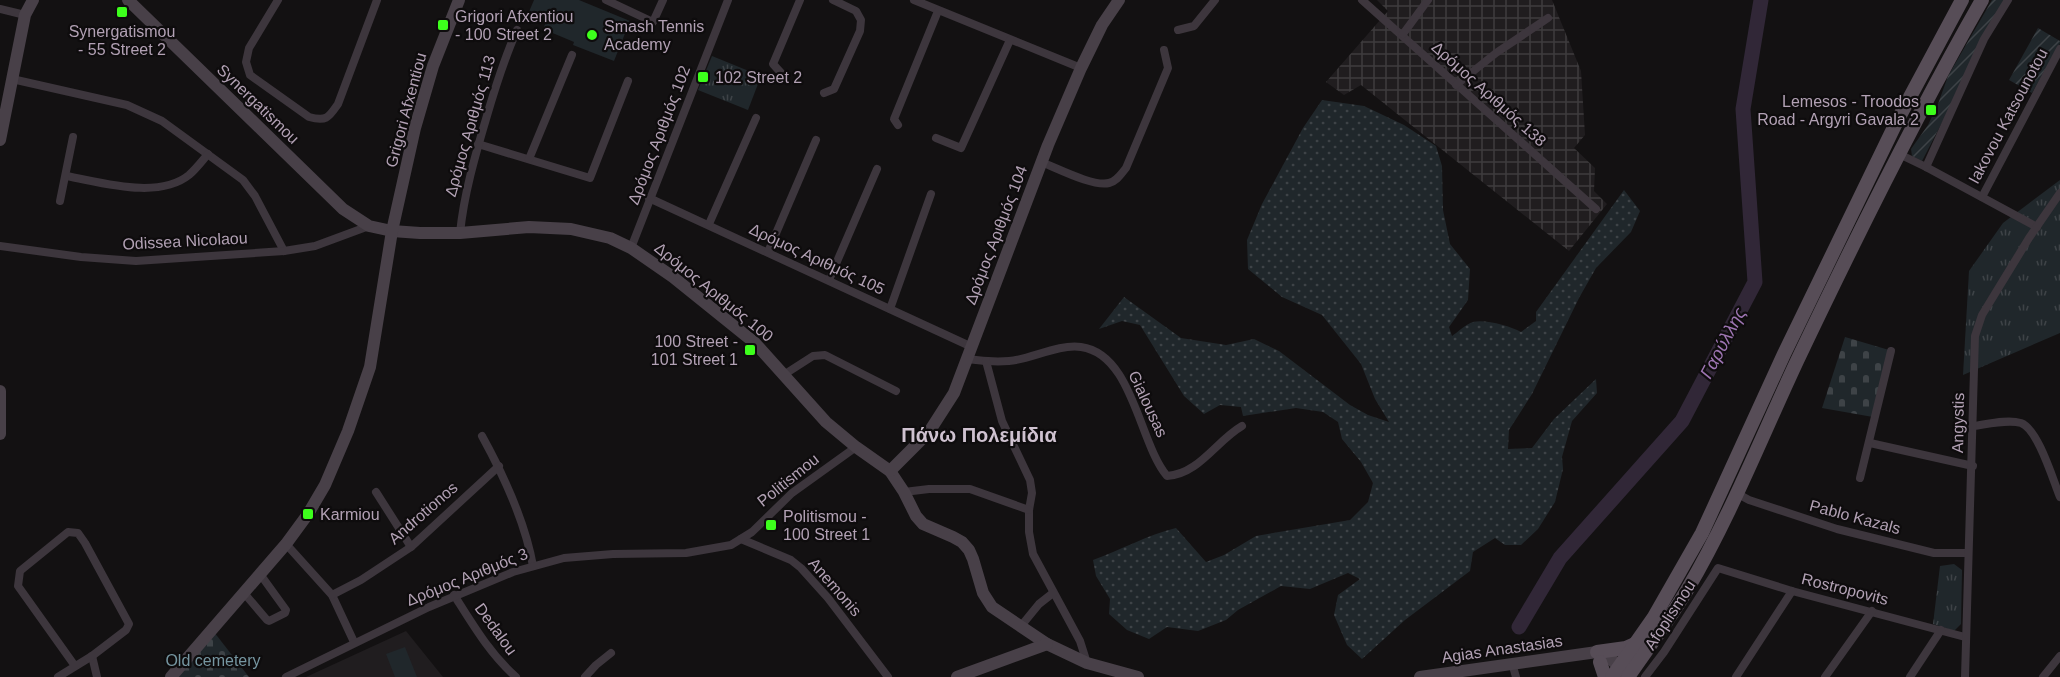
<svg xmlns="http://www.w3.org/2000/svg" width="2060" height="677" font-family="Helvetica,sans-serif">
<style>
.built{fill:#201d1f}
.industrial{fill:url(#industrial-grid)}
.grass{fill:url(#grass-dots)}
.cemetery{fill:url(#cemetery-stones)}
.park{fill:url(#park-tufts)}
.garden{fill:url(#garden-furrows)}
.pitch{fill:#20272b}
.lines{fill:none;stroke-linecap:round;stroke-linejoin:round}
.river{stroke:#312737;stroke-width:15}
.street{stroke:#3d363d;stroke-width:8}
.secondary{stroke:#484048;stroke-width:12}
.primary{stroke:#574d57;stroke-width:14}
.poi-dot{fill:#3dff1c;stroke:#0e0c0d;stroke-width:2}
.labels{text-anchor:middle;dominant-baseline:central;stroke-width:4.5;stroke-linejoin:round;paint-order:stroke}
.poi-label{font-size:16px;fill:#b2a1b4;stroke:#0e0c0d;text-anchor:start}
.street-label{font-size:16px;fill:#b2a1b4;stroke:#0e0c0d}
.park-label{font-size:16px;fill:#7696a1;stroke:#0e0c0d}
.water-label{font-size:18px;font-style:italic;fill:#9e75b3;stroke:#0e0c0d}
.quarter-label{font-size:20px;font-weight:bold;fill:#cfc2d0;stroke:#0e0c0d}
</style>
<defs>
<pattern id="industrial-grid" width="8" height="8" patternUnits="userSpaceOnUse" patternTransform="scale(1.5)"><rect width="8" height="8" fill="#201d1f"/><path d="M0 4h8M4 0v8" fill="none" stroke="#3e3b3d"/></pattern>
<pattern id="grass-dots" width="8" height="8" patternUnits="userSpaceOnUse" patternTransform="scale(1.5)"><rect width="8" height="8" fill="#20272b"/><path d="M2 2h.1M6 6h.1" fill="none" stroke="#3e4347" stroke-width="1.8" stroke-linecap="round"/></pattern>
<pattern id="cemetery-stones" width="16" height="16" patternUnits="userSpaceOnUse" patternTransform="scale(1.5)"><rect width="16" height="16" fill="#20272b"/><path d="M2 7V4a2 2 0 0 1 4 0v3zM10 15v-3a2 2 0 0 1 4 0v3z" fill="#3e4347"/></pattern>
<pattern id="park-tufts" width="24" height="20" patternUnits="userSpaceOnUse" patternTransform="scale(1.5)"><rect width="24" height="20" fill="#20272b"/><path d="M3 7l-1-3M5 7V3M7 7l1-3M15 17l-1-3M17 17v-4M19 17l1-3" fill="none" stroke="#3e4347"/></pattern>
<pattern id="garden-furrows" width="10" height="10" patternUnits="userSpaceOnUse" patternTransform="scale(1.5)"><rect width="10" height="10" fill="#20272b"/><path d="M-1 1l2-2M0 10L10 0M9 11l2-2" fill="none" stroke="#3e4347"/></pattern>
</defs>
<rect width="100%" height="100%" fill="#131112"/>
<path class="built" d="M406,631L443,677H306Z"/>
<path class="industrial" d="M1377,0H1552L1581,71L1585,135L1574,148L1595,168L1594,191L1607,204L1569,251L1361,85L1344,95L1326,82L1388,11Z"/>
<path class="grass" d="M1322,100L1364,106L1404,125L1436,146L1442,166L1443,210L1450,244L1470,269L1468,300L1449,327L1452,336C1458,332 1466,324 1473,322C1485,319 1510,326 1521,332L1536,321V312L1624,190L1640,211L1631,232L1596,268L1579,298L1532,394L1509,430L1508,449L1532,448L1554,419L1596,379L1597,393L1572,421L1562,457L1563,469L1555,502L1538,529L1521,545H1505L1495,538L1473,552L1470,571L1405,620L1362,659L1347,645L1334,615L1338,595L1360,579L1348,573L1310,589L1281,586L1238,610L1226,620L1198,631L1167,627L1149,639L1127,630L1109,614L1110,599L1096,576L1093,560C1121,550 1147,535 1176,528L1206,562L1224,555L1256,536L1350,520L1368,502L1373,483L1361,462L1342,439L1338,422L1323,412L1296,408L1243,416L1241,407L1220,405L1204,414L1184,396L1140,325L1122,321L1099,329L1124,297L1181,338L1226,345L1254,339L1279,351L1350,405L1368,415L1389,422L1375,399L1361,364L1322,315L1282,297L1248,269L1247,240L1262,204L1303,128Z"/>
<g class="cemetery">
<path d="M1845,337L1889,350L1873,417L1822,408Z"/>
<path d="M214,632L249,677H176Z"/>
</g>
<g class="park">
<path d="M712,56L761,76L748,110L698,90Z"/>
<path d="M2060,180V333L1963,375L1969,271L2003,223Z"/>
<path d="M1954,564L1962,570L1961,624L1954,631L1933,624L1940,566Z"/>
</g>
<g class="garden">
<path d="M1992,0H2006L1922,161L1912,156L1911,149L1928,125L1938,104L1948,76Z"/>
<path d="M2038,28L2060,41V43L2032,93L2009,80Z"/>
</g>
<g class="pitch">
<path d="M534,0H579L630,21L614,61L573,45L574,42L543,29L546,22L528,14Z"/>
<path d="M405,647L417,677H395L386,654Z"/>
</g>
<g class="lines">
<path class="river" d="M1519,627L1560,558L1682,421L1755,282L1743,109L1761,0"/>
<g class="street">
<path d="M278,0L249,48L246,62L250,75L309,117C327,122 329,117 338,104L377,0"/>
<path d="M606,0L653,22L663,0"/>
<path d="M914,0L1081,68"/>
<path d="M1362,0L1596,209"/>
<path d="M0,9L25,15"/>
<path d="M1178,30L1194,26L1215,0"/>
<path d="M1403,34L1428,0"/>
<path d="M783,75L773,64L800,0"/>
<path d="M12,79L127,105L162,121L243,180L255,196L284,251"/>
<path d="M1456,85L1496,53L1548,18"/>
<path d="M824,93L834,89L860,31L861,20L856,11L833,0"/>
<path d="M898,125L894,119L938,11"/>
<path d="M936,138L961,148L1010,40"/>
<path d="M478,144L590,178L628,81"/>
<path d="M1899,154L1926,167L2037,227"/>
<path d="M529,159L572,55"/>
<path d="M1041,162C1057,168 1093,187 1109,183C1117,181 1121,174 1126,168L1168,68L1164,50"/>
<path d="M1926,167L1984,39L2008,0"/>
<path d="M66,176C101,182 158,200 189,175C196,169 202,161 208,154"/>
<path d="M1982,197L2060,49"/>
<path d="M649,198L972,347"/>
<path d="M60,201L73,137"/>
<path d="M709,224L756,118"/>
<path d="M460,233C464,194 475,156 486,119C495,88 504,59 517,30"/>
<path d="M0,246L81,257L136,261L284,251L315,246L369,226"/>
<path d="M631,248L728,0"/>
<path d="M768,252L816,140"/>
<path d="M829,280L877,169"/>
<path d="M890,309L931,194"/>
<path d="M967,359C981,361 995,362 1009,361C1032,359 1057,344 1081,347C1133,354 1139,443 1167,476C1199,474 1216,441 1242,426"/>
<path d="M986,361L1002,421L1030,480L1032,493L1029,510V532L1033,554L1080,641L1087,663"/>
<path d="M785,374L813,356L825,355L896,391"/>
<path d="M1974,426C1988,424 2008,419 2021,423C2038,429 2053,480 2060,497"/>
<path d="M482,436C504,476 525,521 533,566"/>
<path d="M1870,443L1973,466"/>
<path d="M1860,478L1891,351"/>
<path d="M376,492L411,547"/>
<path d="M904,492L929,489H970L1029,510"/>
<path d="M1738,494L1749,500L1837,529L1934,553H1968"/>
<path d="M741,539L791,560L801,568L828,598L888,677"/>
<path d="M286,544L332,595L354,642"/>
<path d="M244,593L267,620L269,621L285,613L286,610L260,574"/>
<path d="M332,595L361,580L411,547L499,466"/>
<path d="M454,595C473,625 490,654 516,677"/>
<path d="M1021,626L1039,604L1053,593"/>
<path d="M92,656L97,677"/>
<path d="M1512,663L1516,677"/>
<path d="M58,677L92,656L126,630L129,624L85,543L78,533L68,532L20,571L18,586L75,666"/>
<path d="M286,677L429,607L513,572L564,558L613,554L686,553L731,545L752,532L792,493L856,447"/>
<path d="M585,677L596,665L611,653"/>
<path d="M1645,677L1664,652L1718,568L1792,591L1965,637"/>
<path d="M1736,677L1792,591"/>
<path d="M1825,677L1872,611"/>
<path d="M1910,677L1941,630"/>
<path d="M1965,677L1975,336L1982,315L2029,238L2060,193"/>
<path d="M2043,677L2060,656"/>
</g>
<g class="secondary">
<path d="M128,0L343,209L369,226L392,231L420,233H460L529,227L571,229L610,238L631,248L673,277L755,343L826,422L856,447L890,471L904,492L916,516L923,524L953,537L962,542L969,550L973,559L983,593L992,607L1047,644L1087,663L1138,677"/>
<path d="M0,140L25,15L33,0"/>
<path d="M0,391V434"/>
<path d="M890,471L929,432L954,393L1048,145L1081,68L1102,25L1119,0"/>
<path d="M171,677L286,544L308,514L325,485L348,431L370,367L392,231L415,128L433,66L459,0"/>
<path d="M957,677L1047,644"/>
<path d="M1420,677L1597,652C1608,656 1618,664 1625,674"/>
</g>
<g class="primary">
<path d="M1597,652L1626,648L1635,644"/>
<path d="M1600,662L1605,677"/>
<path d="M1612,677L1654,617L1702,533L1784,354L1896,123L1962,0"/>
<path d="M1628,677C1648,648 1669,620 1687,590C1730,517 1761,438 1797,361C1855,239 1915,117 1982,0"/>
</g>
</g>
<g class="poi-dot">
<rect x="116" y="6" width="12" height="12" rx="3"/>
<rect x="437" y="19" width="12" height="12" rx="3"/>
<circle cx="592" cy="35" r="6"/>
<rect x="697" y="71" width="12" height="12" rx="3"/>
<rect x="1925" y="104" width="12" height="12" rx="3"/>
<rect x="744" y="344" width="12" height="12" rx="3"/>
<rect x="302" y="508" width="12" height="12" rx="3"/>
<rect x="765" y="519" width="12" height="12" rx="3"/>
</g>
<g class="labels">
<g class="poi-label">
<text x="455" y="16">Grigori Afxentiou<tspan x="455" dy="18">- 100 Street 2</tspan></text>
<text x="604" y="26">Smash Tennis<tspan x="604" dy="18">Academy</tspan></text>
<text x="122" y="31" text-anchor="middle">Synergatismou<tspan x="122" dy="18">- 55 Street 2</tspan></text>
<text x="715" y="77">102 Street 2</text>
<text x="1919" y="101" text-anchor="end">Lemesos - Troodos<tspan x="1919" dy="18">Road - Argyri Gavala 2</tspan></text>
<text x="738" y="341" text-anchor="end">100 Street -<tspan x="738" dy="18">101 Street 1</tspan></text>
<text x="320" y="514">Karmiou</text>
<text x="783" y="516">Politismou -<tspan x="783" dy="18">100 Street 1</tspan></text>
</g>
<g class="street-label">
<text transform="translate(1489 94) rotate(42)">Δρόμος Αριθμός 138</text>
<text transform="translate(258 104) rotate(44)">Synergatismou</text>
<text transform="translate(406 110) rotate(-75)">Grigori Afxentiou</text>
<text transform="translate(2008 116) rotate(-62)">Iakovou Katsounotou</text>
<text transform="translate(470 126) rotate(-74)">Δρόμος Αριθμός 113</text>
<text transform="translate(659 135) rotate(-69)">Δρόμος Αριθμός 102</text>
<text transform="translate(996 235) rotate(-69)">Δρόμος Αριθμός 104</text>
<text transform="translate(185 241) rotate(-3)">Odissea Nicolaou</text>
<text transform="translate(817 259) rotate(25)">Δρόμος Αριθμός 105</text>
<text transform="translate(714 292) rotate(39)">Δρόμος Αριθμός 100</text>
<text transform="translate(1148 404) rotate(65)">Gialousas</text>
<text transform="translate(1958 423) rotate(-89)">Angystis</text>
<text transform="translate(788 480) rotate(-39)">Politismou</text>
<text transform="translate(423 513) rotate(-41)">Androtionos</text>
<text transform="translate(1855 517) rotate(15)">Pablo Kazals</text>
<text transform="translate(467 577) rotate(-22)">Δρόμος Αριθμός 3</text>
<text transform="translate(835 587) rotate(49)">Anemonis</text>
<text transform="translate(1845 589) rotate(14)">Rostropovits</text>
<text transform="translate(1670 615) rotate(-57)">Afoplismou</text>
<text transform="translate(496 629) rotate(54)">Dedalou</text>
<text transform="translate(1502 649) rotate(-8)">Agias Anastasias</text>
</g>
<g class="park-label">
<text x="213" y="660">Old cemetery</text>
</g>
<g class="water-label">
<text transform="translate(1723 343) rotate(-62)">Γαρύλλης</text>
</g>
<g class="quarter-label">
<text x="979" y="435">Πάνω Πολεμίδια</text>
</g>
</g>
</svg>
